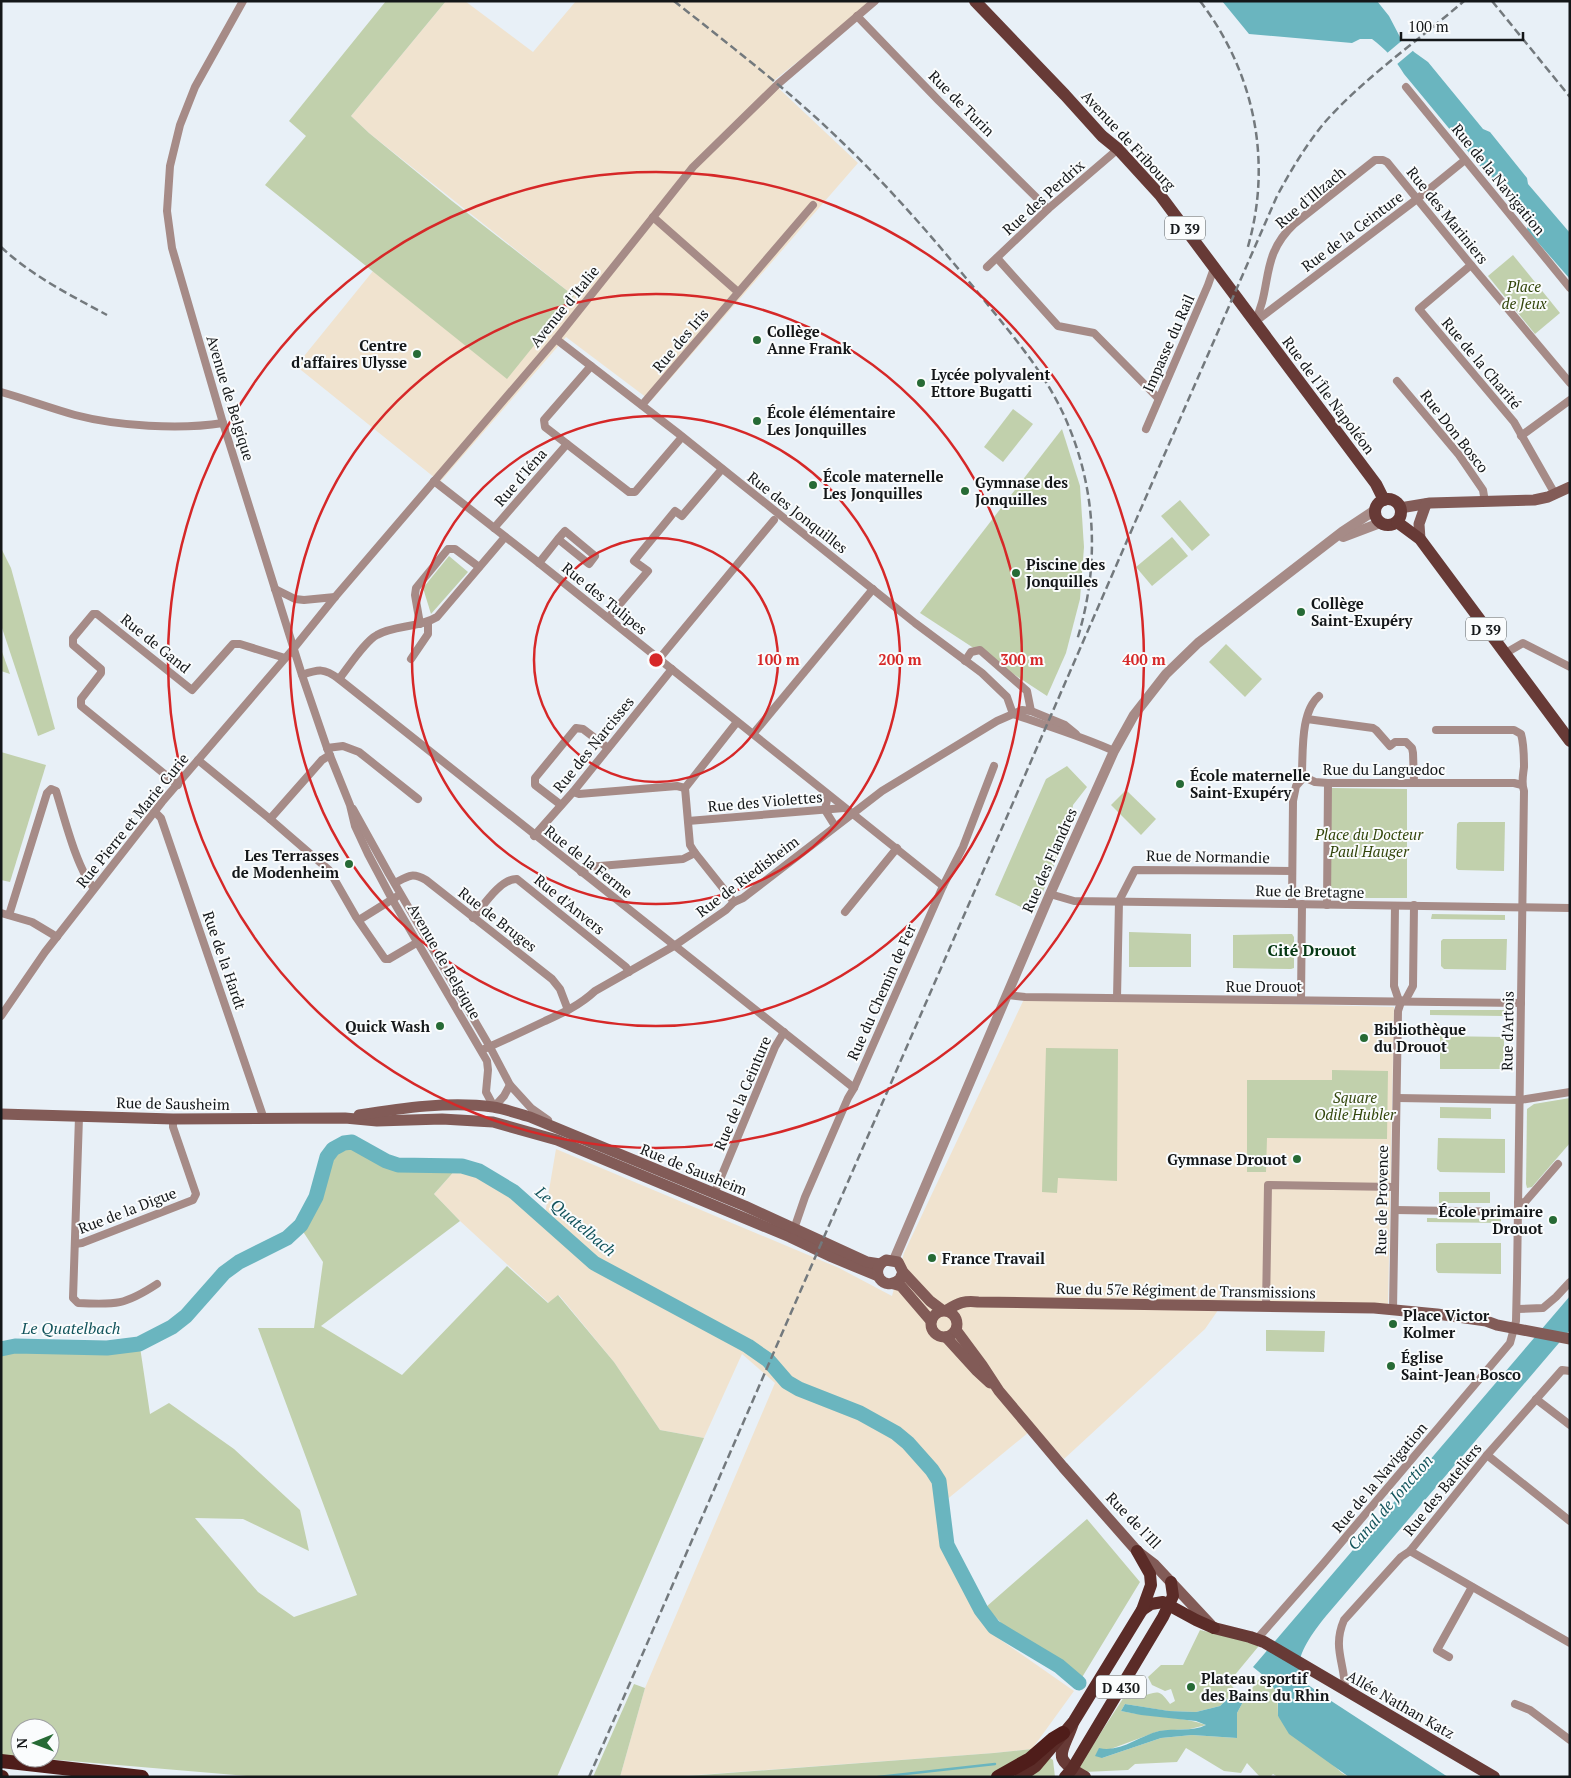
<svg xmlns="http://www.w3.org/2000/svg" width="1571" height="1778" font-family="'PT Serif',serif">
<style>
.commercial{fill:#f0e3cf}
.green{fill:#c1d0ac}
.water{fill:#6ab5bf}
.pier{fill:#e8f0f7}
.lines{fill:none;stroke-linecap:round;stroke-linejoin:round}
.stream{stroke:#6ab5bf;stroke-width:2.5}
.river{stroke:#6ab5bf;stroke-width:15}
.minor{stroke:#a68b87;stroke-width:8}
.tertiary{stroke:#a68b87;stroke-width:10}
.secondary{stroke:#825b57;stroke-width:11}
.primary{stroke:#673a36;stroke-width:12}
.trunk{stroke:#5b2c28;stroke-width:12}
.motorway{stroke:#4f1d1a;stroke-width:14}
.rail{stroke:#73797d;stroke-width:2.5;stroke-dasharray:8 4;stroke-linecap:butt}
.ring{fill:none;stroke:#d62828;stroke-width:2.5}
.poi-dot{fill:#266a35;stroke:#fafcfd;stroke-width:2}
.labels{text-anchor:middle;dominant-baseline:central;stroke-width:4;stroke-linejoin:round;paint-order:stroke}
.shield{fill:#fafcfd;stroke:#595c5d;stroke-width:1}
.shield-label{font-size:14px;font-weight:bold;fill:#141719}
.street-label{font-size:15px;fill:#141719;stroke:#fafcfd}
.park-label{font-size:15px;font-style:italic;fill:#33460c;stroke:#fafcfd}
.poi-label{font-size:15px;font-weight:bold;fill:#141719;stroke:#fafcfd;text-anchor:start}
.neighbourhood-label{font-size:16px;font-weight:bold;fill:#053713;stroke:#fafcfd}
.water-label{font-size:16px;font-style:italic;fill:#13545c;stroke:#fafcfd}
.centre{fill:#d62828;stroke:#fafcfd;stroke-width:2.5}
.ring-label{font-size:15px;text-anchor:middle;font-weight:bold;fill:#d62828;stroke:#fafcfd;stroke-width:4;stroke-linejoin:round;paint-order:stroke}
</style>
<rect width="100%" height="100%" fill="#e8f0f7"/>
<g class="commercial">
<path d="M446,1H465L533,52L576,1H874L772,82L858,163L651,401L566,337L440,482L296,366L373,271L507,378L574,296L369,133L351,116Z"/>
<path d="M1025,997L1394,1007L1388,1305L1223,1303L1205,1329L1064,1459L1035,1427L939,1506V1538L961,1584L998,1638L1074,1691L1032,1749L994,1753L683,1776L620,1777L645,1688L775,1383L742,1354L704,1438L660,1430L614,1362L559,1295L549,1303L460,1221L434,1194L458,1167L545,1214L556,1149L839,1268L892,1296L904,1253Z"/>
</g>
<g class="green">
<path d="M386,1H446L351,116L369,133L452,201L574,296L507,379L265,185L306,136L289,121Z"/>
<path d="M1513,255L1560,313L1535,334L1488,276Z"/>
<path d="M1013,409L1033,424L1003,462L984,447Z"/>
<path d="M1062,429L1080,486L1084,547L1080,599L1066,653L1047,696L920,613Z"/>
<path d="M1180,500L1210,535L1192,551L1161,516Z"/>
<path d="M1172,537L1188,556L1152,586L1136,567Z"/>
<path d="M1,548L11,568L55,729L38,736L1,625Z"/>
<path d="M449,556L468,572L431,614L423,588Z"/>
<path d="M1226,644L1262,679L1245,697L1209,662Z"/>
<path d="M1,649L10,674L1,671Z"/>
<path d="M1,752L46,765L10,882L1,880Z"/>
<path d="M1067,766L1087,787L1073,805L1070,827L1034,913L995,895L1046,779Z"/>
<path d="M1331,788L1407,789V898H1331Z"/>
<path d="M1126,790L1156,819L1141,835L1111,805Z"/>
<path d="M1459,822H1505L1504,871L1458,870L1456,868L1457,824Z"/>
<path d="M1432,914L1505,915V920L1431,919Z"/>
<path d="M1129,932L1191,934V967H1129Z"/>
<path d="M1292,934L1294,937V968L1291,969L1233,968V935Z"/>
<path d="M1443,939H1507L1506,970L1444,969L1441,966V941Z"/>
<path d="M1430,1010H1504L1503,1016L1430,1015Z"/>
<path d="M1440,1036L1504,1037V1069H1440Z"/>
<path d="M1046,1048L1118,1049L1117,1181L1058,1178L1057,1193L1042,1192Z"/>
<path d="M1332,1070L1388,1071L1387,1139L1267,1138L1266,1172H1247V1080H1332Z"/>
<path d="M1570,1098V1143L1532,1187L1527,1188L1526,1184L1527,1109L1534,1104Z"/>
<path d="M1440,1107L1491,1108V1119L1440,1118Z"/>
<path d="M1438,1138L1505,1139V1173L1440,1172L1437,1169Z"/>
<path d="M352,1146L396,1170L458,1167L434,1194L460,1221L321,1326L402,1375L507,1266L548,1303L558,1295L614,1362L660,1430L704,1438L557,1777H258L35,1758H50V1728H20V1757L1,1755V1353L17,1350L104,1352L140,1347L150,1414L169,1403L234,1449L300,1510L309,1551L243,1519L195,1518L258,1592L294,1617L357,1595L258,1328H314L323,1262L302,1230L319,1197L335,1154Z"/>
<rect x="1439" y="1192" width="51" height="11"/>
<path d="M1427,1218L1501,1219V1223L1427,1222Z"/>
<path d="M1439,1243H1501V1274L1438,1273L1436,1270V1244Z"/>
<path d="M1266,1330L1325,1331L1324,1352L1266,1351Z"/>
<path d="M1087,1519L1140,1582L1081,1679L1060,1661L1006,1628L986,1607Z"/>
<path d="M1200,1630L1258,1644V1647L1229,1682L1236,1691L1220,1706L1196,1712L1168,1711L1125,1704L1121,1711C1149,1717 1181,1716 1206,1725L1190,1729L1159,1731L1108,1750L1102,1758L1161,1738L1192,1735L1237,1738V1713L1244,1700L1262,1674C1277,1687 1278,1696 1278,1716L1342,1773L1349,1777H1278L1273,1774L1270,1777H1260L1247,1763L1241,1773L1224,1771L1186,1748L1177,1762L1135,1764L1128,1770L1084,1772L1079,1766L1126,1694C1129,1695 1134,1697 1138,1696C1156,1695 1157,1685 1170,1704L1175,1701L1171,1689L1165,1691L1152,1685L1148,1677L1161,1665H1183Z"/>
<path d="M634,1684L645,1688L620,1777H593Z"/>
<path d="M1032,1749L1003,1772L987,1777H675L994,1753Z"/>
<path d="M1050,1758L1053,1760L1055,1777H1029Z"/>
</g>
<g class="water">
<path d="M1222,1H1377L1389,16L1400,37L1414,52L1428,62L1483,129L1490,132L1527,178L1528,184L1570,233V279L1527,230L1528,224L1404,74C1396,60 1385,49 1372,39H1360L1352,43L1249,34Z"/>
<path d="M1570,1296V1330L1326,1616C1315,1630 1292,1658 1301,1677C1304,1683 1313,1688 1319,1693L1448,1777H1349L1289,1734L1278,1716V1698L1275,1690L1269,1680L1253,1667Z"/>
<path d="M1236,1691L1244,1700L1237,1713V1738L1192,1735L1161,1738L1102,1758L1095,1756L1099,1748C1120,1753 1139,1736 1159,1731C1174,1728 1192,1732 1206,1725L1196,1721L1141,1715L1121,1711L1125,1704L1169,1711L1196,1712L1220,1706Z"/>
</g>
<path class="pier" d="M1405,38L1415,49L1396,65L1386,54Z"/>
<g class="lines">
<path class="stream" d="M878,1777L995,1764"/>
<path class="river" d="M1,1349L15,1346L107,1348L139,1344L172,1327L186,1316L224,1273L239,1262L287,1238L301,1225L316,1197L327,1157L333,1149L344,1143L352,1142L386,1161L398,1165L462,1166L479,1171L514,1192L594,1263L748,1346L768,1360L787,1382L799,1389L860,1413L896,1433L908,1443L932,1470L939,1481L947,1545L981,1610L994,1627L1059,1666L1079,1683"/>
<g class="minor">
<path d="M243,1L195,87L180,125L170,166L167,211L172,248L223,423L302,675L327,748L350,805L355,826L368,854L392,899L487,1061L488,1070L486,1092L494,1107"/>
<path d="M857,16L939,101L1048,209"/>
<path d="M1406,87L1570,288"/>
<path d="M653,217L738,292"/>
<path d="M997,258L1058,326L1094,333L1158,398"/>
<path d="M1471,265L1419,309L1514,422L1555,494"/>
<path d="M987,267L1048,209L1118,149"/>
<path d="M1256,321L1417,199L1465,160"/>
<path d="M1254,323C1273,287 1259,257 1294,224L1375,160H1383L1387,162L1471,265L1570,383"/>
<path d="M556,339L679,434L915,623L982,673L1007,697L1013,714"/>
<path d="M591,366L544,420L545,427L629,492H635L682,437"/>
<path d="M1397,381L1459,455L1483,490L1485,502"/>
<path d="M1,392C26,399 50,408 75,415C117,426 180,430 223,423"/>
<path d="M642,405L813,205"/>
<path d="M1146,429L1208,285L1214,268"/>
<path d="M1521,436L1570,400"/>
<path d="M434,481L539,563L943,886"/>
<path d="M494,528L567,444"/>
<path d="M539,563L558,539L589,564L595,556L565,531L558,539"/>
<path d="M275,589L295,599L304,600L335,597"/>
<path d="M608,618L648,571L634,561L675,511L682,516L722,469"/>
<path d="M420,624L415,595L416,588L448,549H455L479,567"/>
<path d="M1504,654L1523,643L1570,667"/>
<path d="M411,659L428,634V623"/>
<path d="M659,659L774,520"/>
<path d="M965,661L971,652L980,650L1027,691L1031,711"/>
<path d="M302,675C319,669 324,668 339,679L854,1088"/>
<path d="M339,679C348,668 365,641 377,635C394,625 419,628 437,617L505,537"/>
<path d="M1319,696C1301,711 1303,749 1302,771L1304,777L1315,782L1328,783H1514L1522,785"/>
<path d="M1013,714C1047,726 1081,736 1114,751"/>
<path d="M1307,719L1373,728L1376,730L1390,746L1395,742H1406L1412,748L1413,753L1414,782"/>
<path d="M753,734L873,589"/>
<path d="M327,748L343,746L359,752L418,799"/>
<path d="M198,760L270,819L329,870L356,917L385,959H389L418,942"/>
<path d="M178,785L81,706V699L101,673V669L73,645V638L93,614H97L192,690L233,644H240L285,658"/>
<path d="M573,792L579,794L677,786L685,788"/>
<path d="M828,795L825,810L835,826"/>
<path d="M561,805L535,785V778L576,728L583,729L608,748"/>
<path d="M353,809L389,874L490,1047L510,1085L531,1108L548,1120"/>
<path d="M155,812L161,818L264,1119"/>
<path d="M270,819L322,760L330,755"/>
<path d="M688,821L844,808"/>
<path d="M534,836L573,792L672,669"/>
<path d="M581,872L588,867L683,859L695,853"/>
<path d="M395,883C408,876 412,872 426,880L552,979L560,989L568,1010"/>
<path d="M1050,894L1074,901L1570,908"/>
<path d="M734,902L695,853L690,845L685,788L737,722"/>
<path d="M1292,904L1293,801L1296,786L1304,777"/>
<path d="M1327,905L1328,783"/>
<path d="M1395,906L1394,986L1398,998L1401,1002"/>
<path d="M845,912L897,848"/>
<path d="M1,913L32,922L57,937"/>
<path d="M9,915L47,793L51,789L56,791C64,816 77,870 94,888"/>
<path d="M473,918C483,906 501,878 517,879L626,967L629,972"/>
<path d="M359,920L396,897"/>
<path d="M1008,995L1025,997L1521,1003"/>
<path d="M1117,998L1119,901L1135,870L1292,871"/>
<path d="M1301,1000L1302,904"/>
<path d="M1,1016L45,952L162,802L294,648L335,597L556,339L693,167L778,84L875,1"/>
<path d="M482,1050C503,1041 524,1031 545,1021C563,1013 580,1005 595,991L674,946L726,910L734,902L743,898L882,791L997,721L1022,710L1031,711L1065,725L1076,734"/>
<path d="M1397,1098L1520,1100L1570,1092"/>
<path d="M494,1107L504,1096L510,1085"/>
<path d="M79,1117L73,1298L78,1303C116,1305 125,1305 157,1284"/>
<path d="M714,1194L775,1047L784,1032"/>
<path d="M1518,1203L1525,1202L1558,1164"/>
<path d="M1395,1210L1518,1212"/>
<path d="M794,1229L805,1197L848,1098L854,1088L943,886L963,847L994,766"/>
<path d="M75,1244L82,1243L193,1200L196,1194L173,1127V1119"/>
<path d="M1266,1307L1268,1185L1395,1187"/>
<path d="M1517,1309L1543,1308L1556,1297L1570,1282"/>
<path d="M1393,1310L1398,1011L1401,1002L1406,999L1413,986L1414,905"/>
<path d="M1536,1399L1570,1425"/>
<path d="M1487,1455L1570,1521"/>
<path d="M1410,1551L1570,1643"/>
<path d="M1257,1639L1323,1564L1510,1343L1516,1321L1517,1278L1524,791C1521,783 1523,776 1524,767C1524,756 1524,744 1521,734L1514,730H1436"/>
<path d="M1449,1657L1437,1650L1472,1587"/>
<path d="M1345,1690C1345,1663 1332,1648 1344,1620L1401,1557L1410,1551L1487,1455L1562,1370L1570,1371"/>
<path d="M1515,1704L1530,1710L1570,1740"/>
</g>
<g class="tertiary">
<path d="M1343,537L1380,523"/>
<path d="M894,1260L1050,894L1114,751L1134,715L1166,674L1198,643L1342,532L1375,510"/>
</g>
<g class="secondary">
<path d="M1400,508L1430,503L1534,500L1548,497L1570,487"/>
<path d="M1420,539L1419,524L1426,504"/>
<path d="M1,1114L173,1119L345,1118L377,1121L442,1119L493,1122L557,1140L790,1237L832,1257L878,1276"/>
<path d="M359,1115C402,1108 450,1101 493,1107C506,1109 518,1114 530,1117L745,1206L867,1262L880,1264"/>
<path d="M903,1272L900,1279C884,1294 867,1270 886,1260L898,1262L903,1272L930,1301L942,1310"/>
<path d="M894,1284L901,1286L931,1321"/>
<path d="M947,1310C958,1303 965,1300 978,1302L1374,1308L1437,1314L1486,1321L1497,1325L1570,1339"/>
<circle cx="944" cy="1324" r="13"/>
<path d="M956,1330L982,1365L999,1391L1063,1467L1137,1551L1154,1564L1211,1625"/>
<path d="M946,1337L977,1371L990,1383"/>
</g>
<g class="primary">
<path d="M975,1L1065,95L1102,136L1118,149L1160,195L1376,484L1384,500"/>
<circle cx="1388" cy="512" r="13"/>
<path d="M1397,522L1420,539L1570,741"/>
<path d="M1214,1628L1250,1637L1264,1642L1494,1777"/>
<path d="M1073,1723C1062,1755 1050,1757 1085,1777"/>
</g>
<g class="trunk">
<path d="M1142,1610L1151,1604L1163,1602L1196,1620L1214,1628"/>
<path d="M1020,1777L1036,1766L1074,1721L1142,1610L1151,1585L1150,1574L1137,1551"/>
<path d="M1065,1777L1072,1769L1163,1617L1173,1596L1171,1582"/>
</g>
<g class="motorway">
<path d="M1,1761L142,1777"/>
<path d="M1,1777H2"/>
<path d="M998,1777L1030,1759L1053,1739L1063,1733"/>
</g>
<g class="rail">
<path d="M674,1C732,47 791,92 844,144C895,193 940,246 984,300C1016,340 1050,379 1069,427C1097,495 1099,570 1077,640"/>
<path d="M1200,1C1255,73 1273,163 1247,250"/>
<path d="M1492,1L1570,97"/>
<path d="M1,247C32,276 70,295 107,315"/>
<path d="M589,1777L1277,196C1291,170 1306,145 1325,122C1365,77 1419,40 1464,1"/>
</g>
</g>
<g class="ring">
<circle cx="656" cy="660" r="122"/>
<circle cx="656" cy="660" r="244"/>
<circle cx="656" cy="660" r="366"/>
<circle cx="656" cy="660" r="488"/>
</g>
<g class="poi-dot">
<circle cx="757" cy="340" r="5"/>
<circle cx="417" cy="354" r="5"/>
<circle cx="921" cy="383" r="5"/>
<circle cx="757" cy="421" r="5"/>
<circle cx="813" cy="485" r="5"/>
<circle cx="965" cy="491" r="5"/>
<circle cx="1016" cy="573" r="5"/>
<circle cx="1301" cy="612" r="5"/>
<circle cx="1180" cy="784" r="5"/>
<circle cx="349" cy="864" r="5"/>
<circle cx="440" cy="1026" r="5"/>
<circle cx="1364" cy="1038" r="5"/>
<circle cx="1297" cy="1159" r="5"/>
<circle cx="1553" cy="1220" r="5"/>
<circle cx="932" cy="1258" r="5"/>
<circle cx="1393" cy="1324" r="5"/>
<circle cx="1391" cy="1366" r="5"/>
<circle cx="1191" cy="1687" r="5"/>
</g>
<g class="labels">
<g class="shield">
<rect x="1165" y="216.5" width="40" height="23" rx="4"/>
<rect x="1466" y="617.5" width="40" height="23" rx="4"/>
<rect x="1096" y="1675.5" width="50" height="23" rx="4"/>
</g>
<g class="shield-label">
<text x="1185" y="228">D 39</text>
<text x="1486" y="629">D 39</text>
<text x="1121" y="1687">D 430</text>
</g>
<g class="street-label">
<text transform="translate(962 103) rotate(45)">Rue de Turin</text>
<text transform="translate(1129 140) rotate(47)">Avenue de Fribourg</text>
<text transform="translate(1499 179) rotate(51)">Rue de la Navigation</text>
<text transform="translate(1043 197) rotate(-42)">Rue des Perdrix</text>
<text transform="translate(1310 197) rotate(-40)">Rue d'Illzach</text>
<text transform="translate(1448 215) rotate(51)">Rue des Mariniers</text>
<text transform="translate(1352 231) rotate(-37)">Rue de la Ceinture</text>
<text transform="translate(564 306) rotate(-51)">Avenue d'Italie</text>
<text transform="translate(680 340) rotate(-50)">Rue des Iris</text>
<text transform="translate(1168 343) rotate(-66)">Impasse du Rail</text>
<text transform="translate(1482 363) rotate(50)">Rue de la Charité</text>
<text transform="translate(1329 395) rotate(53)">Rue de l'Île Napoléon</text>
<text transform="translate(231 398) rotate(73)">Avenue de Belgique</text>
<text transform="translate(1455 431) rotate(52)">Rue Don Bosco</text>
<text transform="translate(520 477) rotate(-49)">Rue d'Iéna</text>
<text transform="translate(798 512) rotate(38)">Rue des Jonquilles</text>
<text transform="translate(605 598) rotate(39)">Rue des Tulipes</text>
<text transform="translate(156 643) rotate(39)">Rue de Gand</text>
<text transform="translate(593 744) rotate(-51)">Rue des Narcisses</text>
<text x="1384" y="769">Rue du Languedoc</text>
<text transform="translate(765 801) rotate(-5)">Rue des Violettes</text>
<text transform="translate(132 820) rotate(-51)">Rue Pierre et Marie Curie</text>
<text transform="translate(1208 856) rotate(1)">Rue de Normandie</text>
<text transform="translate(1049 860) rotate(-66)">Rue des Flandres</text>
<text transform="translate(589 861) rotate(38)">Rue de la Ferme</text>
<text transform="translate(747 876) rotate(-37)">Rue de Riedisheim</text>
<text transform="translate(1310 891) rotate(1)">Rue de Bretagne</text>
<text transform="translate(570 904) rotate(39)">Rue d'Anvers</text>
<text transform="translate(498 919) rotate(38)">Rue de Bruges</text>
<text transform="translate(225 960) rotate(71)">Rue de la Hardt</text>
<text transform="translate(445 961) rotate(60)">Avenue de Belgique</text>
<text x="1264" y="986">Rue Drouot</text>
<text transform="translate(881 992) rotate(-66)">Rue du Chemin de Fer</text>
<text transform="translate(1507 1031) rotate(-89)">Rue d'Artois</text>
<text transform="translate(742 1093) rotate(-67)">Rue de la Ceinture</text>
<text transform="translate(173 1103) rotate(1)">Rue de Sausheim</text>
<text transform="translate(694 1169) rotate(22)">Rue de Sausheim</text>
<text transform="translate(1381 1200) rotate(-89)">Rue de Provence</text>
<text transform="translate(127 1210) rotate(-21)">Rue de la Digue</text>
<text transform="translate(1186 1290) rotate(1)">Rue du 57e Régiment de Transmissions</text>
<text transform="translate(1379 1477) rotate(-50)">Rue de la Navigation</text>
<text transform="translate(1442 1489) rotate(-51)">Rue des Bateliers</text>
<text transform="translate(1134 1520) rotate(46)">Rue de l'Ill</text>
<text transform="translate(1401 1704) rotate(30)">Allée Nathan Katz</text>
</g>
<g class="park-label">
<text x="1524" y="286">Place<tspan x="1524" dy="17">de Jeux</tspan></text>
<text x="1369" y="834">Place du Docteur<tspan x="1369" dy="17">Paul Hauger</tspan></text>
<text x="1355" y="1097">Square<tspan x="1355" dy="17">Odile Hubler</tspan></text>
</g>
<g class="poi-label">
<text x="767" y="331">Collège<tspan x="767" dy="17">Anne Frank</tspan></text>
<text x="407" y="345" text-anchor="end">Centre<tspan x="407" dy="17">d'affaires Ulysse</tspan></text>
<text x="931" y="374">Lycée polyvalent<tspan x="931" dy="17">Ettore Bugatti</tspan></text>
<text x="767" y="412">École élémentaire<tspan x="767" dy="17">Les Jonquilles</tspan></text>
<text x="823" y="476">École maternelle<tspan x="823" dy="17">Les Jonquilles</tspan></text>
<text x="975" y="482">Gymnase des<tspan x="975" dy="17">Jonquilles</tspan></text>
<text x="1026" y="564">Piscine des<tspan x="1026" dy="17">Jonquilles</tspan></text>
<text x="1311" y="603">Collège<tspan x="1311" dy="17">Saint-Exupéry</tspan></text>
<text x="1190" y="775">École maternelle<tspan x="1190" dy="17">Saint-Exupéry</tspan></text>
<text x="339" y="855" text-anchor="end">Les Terrasses<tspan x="339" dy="17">de Modenheim</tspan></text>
<text x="430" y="1026" text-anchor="end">Quick Wash</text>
<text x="1374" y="1029">Bibliothèque<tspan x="1374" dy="17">du Drouot</tspan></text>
<text x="1287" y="1159" text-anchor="end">Gymnase Drouot</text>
<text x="1543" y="1211" text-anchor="end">École primaire<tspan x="1543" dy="17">Drouot</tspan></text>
<text x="942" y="1258">France Travail</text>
<text x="1403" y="1315">Place Victor<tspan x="1403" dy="17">Kolmer</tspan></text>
<text x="1401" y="1357">Église<tspan x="1401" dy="17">Saint-Jean Bosco</tspan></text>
<text x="1201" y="1678">Plateau sportif<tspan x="1201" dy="17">des Bains du Rhin</tspan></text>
</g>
<g class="neighbourhood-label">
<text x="1312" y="950">Cité Drouot</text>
</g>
<g class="water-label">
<text transform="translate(576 1221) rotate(40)">Le Quatelbach</text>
<text x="71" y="1328">Le Quatelbach</text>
<text transform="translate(1390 1502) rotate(-49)">Canal de Jonction</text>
</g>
</g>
<circle cx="656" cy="660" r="8" class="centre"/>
<g class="ring-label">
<text x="778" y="665">100 m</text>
<text x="900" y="665">200 m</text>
<text x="1022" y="665">300 m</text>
<text x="1144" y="665">400 m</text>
</g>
<rect width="1571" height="1778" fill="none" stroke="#141719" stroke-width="5"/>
<g transform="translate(35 1743) rotate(269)"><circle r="24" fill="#fafcfd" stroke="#9ea0a2"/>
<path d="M0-4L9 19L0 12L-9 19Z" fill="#266a35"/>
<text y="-8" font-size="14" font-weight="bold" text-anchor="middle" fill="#141719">N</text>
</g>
<path d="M1401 32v8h122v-8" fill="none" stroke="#141719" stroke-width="2.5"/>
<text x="1408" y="32" font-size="15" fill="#141719" stroke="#fafcfd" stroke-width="4" paint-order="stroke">100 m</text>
</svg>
